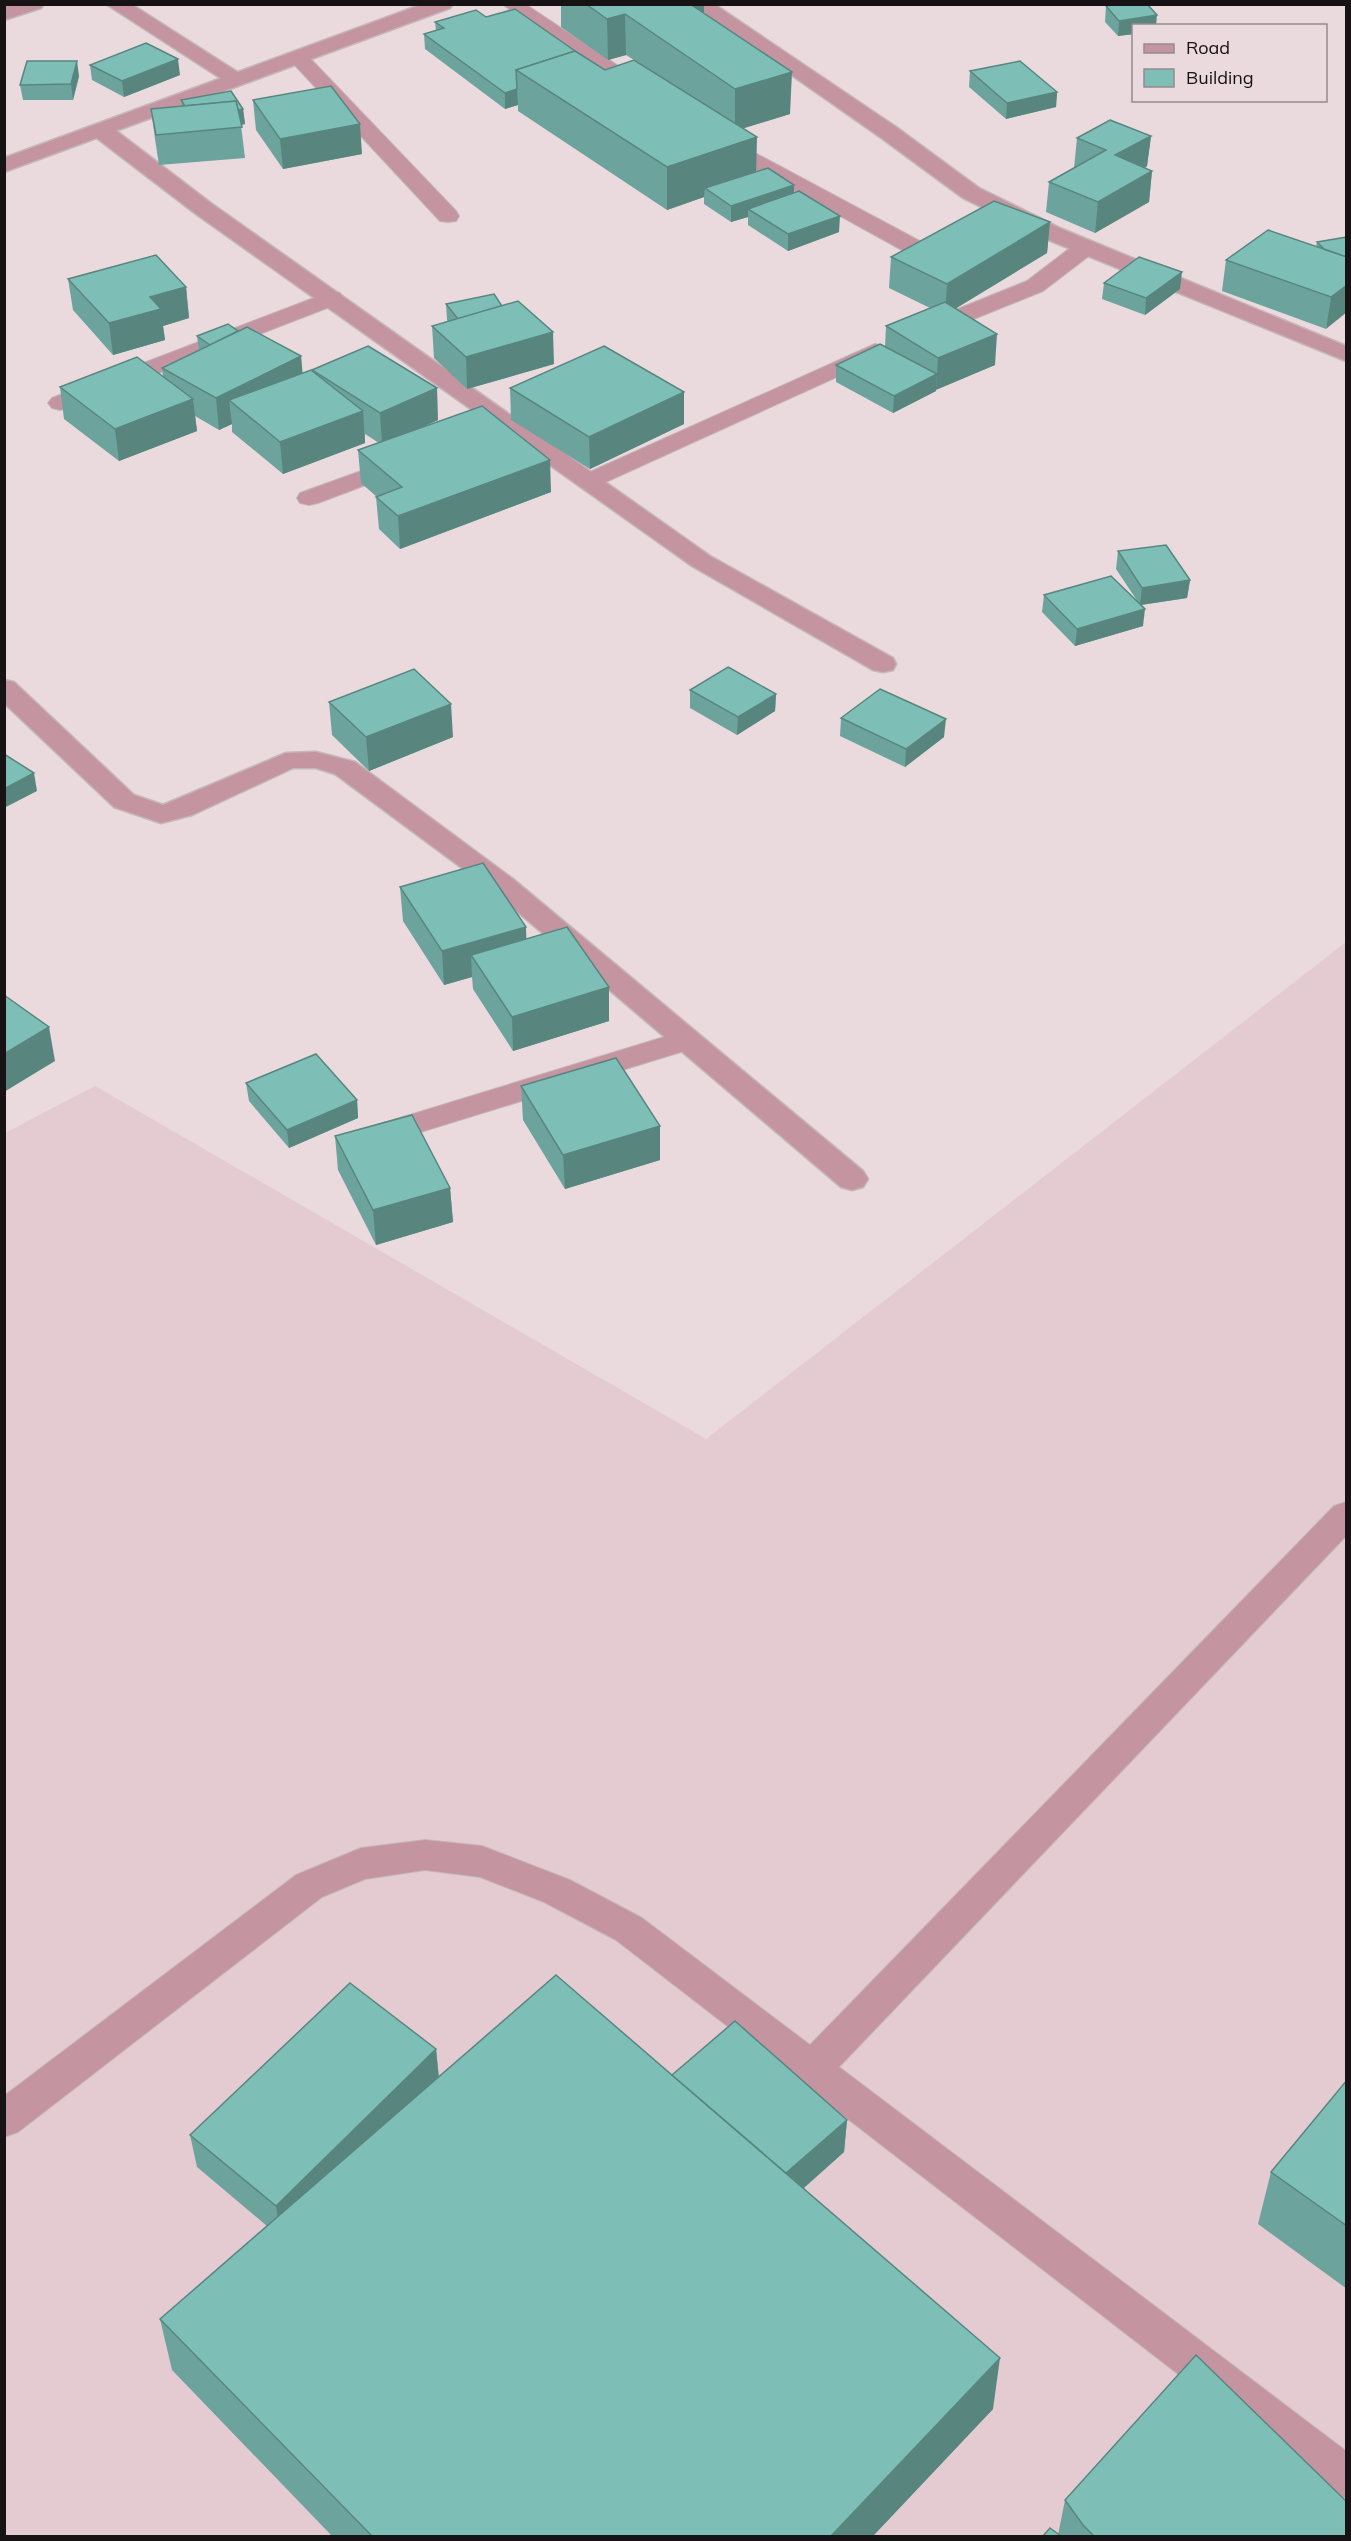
<svg xmlns="http://www.w3.org/2000/svg" width="1351" height="2541" font-family="Mulish,sans-serif">
<style>
.built{fill:#e3cbd1}
.lines{fill:none;stroke-linecap:round;stroke-linejoin:round}
.service-casing{stroke:#c4b6b9;stroke-width:2}
.minor-casing{stroke:#c4b6b9;stroke-width:3}
.tertiary-casing{stroke:#c4b6b9;stroke-width:3}
.service{fill:#c495a1;fill-rule:evenodd}
.minor{fill:#c495a1;fill-rule:evenodd}
.tertiary{fill:#c495a1;fill-rule:evenodd}
.wall{fill:#6ca49d}
.shaded-wall{fill:#58867f}
.building{fill:#7dbfb6;stroke:#58867f;stroke-width:1.5}
</style>
<rect width="100%" height="100%" fill="#eadade"/>
<path class="built" d="M1346,942V2536H5V1133L95,1086L706,1439Z"/>
<g class="lines">
<g class="service-casing">
<g id="service">
<path d="M502,4H525L650,87L653,91L650,95H636Z"/>
<path d="M298,51L305,53L456,211L459,216L456,221L448,222L440,221L291,61L288,57L291,53Z"/>
<path d="M720,136L727,138L927,245L930,250L927,255L919,257L911,255L713,146L710,142L713,138Z"/>
<path d="M1086,241L1094,242L1097,247L1094,252L1043,291L934,335L926,337L918,335L915,330L918,325L1027,281L1078,242Z"/>
<path d="M332,291L340,293L343,298L340,303L68,408L60,410L52,408L48,403L52,398Z"/>
<path d="M875,344L883,346L886,351L883,356L597,486L589,488L581,486L577,481L581,476Z"/>
<path d="M400,457L408,459L412,464L408,469L318,503L309,505L300,503L297,498L300,493Z"/>
<path d="M687,1030L697,1033L702,1040L697,1047L375,1146L364,1143L360,1136L364,1129Z"/>
<path d="M1346,1502V1536L839,2067L1346,2451V2498L1331,2492L616,1940L544,1902L480,1877L425,1870L365,1879L322,1897L18,2132L4,2137V2096L296,1875L361,1848L425,1840L482,1846L495,1851L570,1880L642,1918L810,2045L1334,1506Z"/>
</g>
</g>
<g class="minor-casing">
<g id="minor">
<path d="M12,4H44L41,8L4,20V7Z"/>
<path d="M106,4H131L242,75L245,79L242,83L235,85L228,83Z"/>
<path d="M690,4H714L896,127L979,188L1062,229L1346,346V361L1046,239L963,198L880,137Z"/>
<path d="M102,125L110,126L212,204L710,556L893,658L896,664L893,670L883,672L873,670L692,566L196,214L94,136L91,131L94,126Z"/>
<path d="M4,680L14,682L134,795L163,805L286,753L316,752L355,762L513,879L863,1171L868,1179L863,1187L852,1190L841,1187L493,891L335,774L316,768H293L192,815L161,823L114,807L4,703Z"/>
</g>
</g>
<g class="tertiary-casing">
<path id="tertiary" d="M423,4H453L450,8L4,172V158Z"/>
</g>
<use href="#service" class="service"/>
<use href="#minor" class="minor"/>
<use href="#tertiary" class="tertiary"/>
</g>
<g class="wall">
<path d="M561,4H704V13L790,114L743,128L756,172L794,192L839,232L788,251L748,225V217L731,222L704,204V197L667,210L518,111V105L505,109L425,49L424,34L436,30L435,22L486,17L575,51L605,70L634,60L626,55L608,60L561,27Z"/>
<path d="M1106,6L1134,26V34L1118,36L1105,22Z"/>
<path d="M90,65L180,75L124,97L92,80Z"/>
<path d="M970,71L1057,92L1056,107L1006,119L969,87Z"/>
<path d="M79,76L73,100H23L20,85Z"/>
<path d="M181,100L243,109L245,124L241,125L245,158L159,165L155,139L151,109L182,106Z"/>
<path d="M253,100L362,154L283,169L256,130Z"/>
<path d="M1151,136L1147,166L1145,168L1152,171L1149,202L1095,233L1046,212L1049,182L1074,168L1077,138Z"/>
<path d="M1050,222L1047,253L956,308L995,365L936,389V391L893,413L836,382V365L885,347L886,326L930,308L889,288L891,257Z"/>
<path d="M1347,237L1326,329L1222,291L1226,260L1316,247L1317,242Z"/>
<path d="M68,279L186,287L189,318L163,326L165,340L113,355L73,310Z"/>
<path d="M1104,283L1180,289L1145,315L1102,299Z"/>
<path d="M446,304L502,306L554,364L467,389L434,358L432,326L448,322L447,320Z"/>
<path d="M238,331L301,356L302,374L312,371V370L438,420L420,428L551,492L400,549L379,529L376,497H377L361,483L358,450L379,443L365,434V443L283,474L232,432V424L219,430L195,416L197,431L119,461L64,419L60,387L163,377L162,368L199,350L197,336Z"/>
<path d="M510,388L684,424L590,469L511,420Z"/>
<path d="M1118,551L1190,580L1187,598L1141,605L1143,626L1075,646L1042,612L1044,595L1138,602L1116,569Z"/>
<path d="M690,690L776,694L775,711L737,735L690,708Z"/>
<path d="M329,702L453,737L369,771L332,735Z"/>
<path d="M841,718L944,737L905,767L840,736Z"/>
<path d="M400,887L526,939L609,1021L513,1051L473,989L472,977L444,985L403,921Z"/>
<path d="M246,1083L357,1100L358,1118L289,1148L249,1101Z"/>
<path d="M521,1086L660,1160L565,1189L523,1120Z"/>
<path d="M335,1136L450,1188L453,1222L376,1245L338,1170Z"/>
<path d="M436,2049L439,2077L672,2075L847,2120L844,2152L804,2188L993,2409L873,2536H332L172,2370L160,2319L267,2226L197,2167L190,2135Z"/>
<path d="M1347,2080V2289L1258,2224L1271,2172Z"/>
<path d="M1065,2500L1347,2536H1043L1058,2535Z"/>
</g>
<g class="shaded-wall">
<path d="M684,4H704V36Z"/>
<path d="M625,14L626,55L608,60L607,19Z"/>
<path d="M1157,15L1156,26H1134V34L1118,36L1119,21Z"/>
<path d="M178,59L180,75L124,97L122,81Z"/>
<path d="M77,61L79,76L73,100L71,84Z"/>
<path d="M792,72L790,114L735,131V89Z"/>
<path d="M517,89L518,105L505,109V93Z"/>
<path d="M1057,92L1056,107L1006,119L1007,103Z"/>
<path d="M243,109L245,124L213,130L192,117Z"/>
<path d="M360,124L362,154L283,169L280,139Z"/>
<path d="M1151,136L1147,166L1112,186L1115,155Z"/>
<path d="M757,137L756,179L705,188L704,197L667,210V167Z"/>
<path d="M1152,171L1149,202L1095,233L1098,202Z"/>
<path d="M794,185V201L748,209V217L731,222V206Z"/>
<path d="M840,216L839,232L788,251V234Z"/>
<path d="M1050,222L1047,253L945,315L947,284Z"/>
<path d="M1182,272L1180,289L1145,315L1146,298Z"/>
<path d="M1347,285V312L1326,329L1331,297Z"/>
<path d="M186,287L189,318L163,326L165,340L113,355L109,323L150,297Z"/>
<path d="M553,332L554,364L467,389L466,357Z"/>
<path d="M997,334L995,365L936,390L938,358Z"/>
<path d="M301,356L304,388L229,400L232,424L219,430L216,398Z"/>
<path d="M937,374L936,391L893,413L894,396Z"/>
<path d="M437,388L438,420L382,445L380,413Z"/>
<path d="M684,392V424L590,469L589,437Z"/>
<path d="M193,399L197,431L119,461L115,429Z"/>
<path d="M363,411L365,443L283,474L280,442Z"/>
<path d="M550,460L551,492L400,549L398,516Z"/>
<path d="M1190,580L1187,598L1140,605L1142,588Z"/>
<path d="M1145,609L1143,626L1075,646L1077,629Z"/>
<path d="M776,694L775,711L737,735L738,717Z"/>
<path d="M451,704L453,737L369,771L366,737Z"/>
<path d="M946,719L944,737L905,767L906,749Z"/>
<path d="M34,773L37,791L4,808V789Z"/>
<path d="M526,927L527,961L471,955L472,977L444,985L442,951Z"/>
<path d="M609,987V1021L513,1051L512,1017Z"/>
<path d="M49,1027L55,1061L4,1092V1054Z"/>
<path d="M357,1100L358,1118L289,1148L287,1130Z"/>
<path d="M660,1126V1160L565,1189L563,1155Z"/>
<path d="M450,1188L453,1222L376,1245L373,1210Z"/>
<path d="M436,2049L439,2082L281,2238L276,2206Z"/>
<path d="M847,2120L844,2152L781,2208L782,2177Z"/>
<path d="M1000,2358L993,2409L873,2536H831Z"/>
</g>
<g class="building">
<path d="M586,4H690L792,72L735,89L625,14L607,19Z"/>
<path d="M1119,4H1147L1157,15L1119,21L1106,6Z"/>
<path d="M515,9L575,51L516,70L517,89L505,93L424,34L444,28L435,22L476,10L486,17Z"/>
<path d="M146,43L178,59L122,81L90,65Z"/>
<path d="M575,51L605,70L634,60L757,137L667,167L516,70Z"/>
<path d="M27,61H77L71,84L20,85Z"/>
<path d="M1020,61L1057,92L1007,103L970,71Z"/>
<path d="M331,86L360,124L280,139L253,100Z"/>
<path d="M231,91L243,109L238,110L236,101L185,106L181,100Z"/>
<path d="M236,101L242,127L156,135L151,109Z"/>
<path d="M1110,120L1151,136L1115,155L1152,171L1098,202L1049,182L1106,150L1077,138Z"/>
<path d="M768,168L794,185L731,206L705,188Z"/>
<path d="M799,191L840,216L788,234L748,209Z"/>
<path d="M994,201L1050,222L947,284L891,257Z"/>
<path d="M1268,230L1347,257V285L1331,297L1226,260Z"/>
<path d="M1347,237V257L1324,249L1317,242Z"/>
<path d="M156,255L186,287L150,297L161,309L109,323L68,279Z"/>
<path d="M1139,257L1182,272L1146,298L1104,283Z"/>
<path d="M494,294L502,306L458,319L446,304Z"/>
<path d="M518,301L553,332L466,357L432,326Z"/>
<path d="M945,302L997,334L938,358L886,326Z"/>
<path d="M228,324L238,331L210,345L197,336Z"/>
<path d="M247,327L301,356L216,398L162,368Z"/>
<path d="M880,344L937,374L894,396L836,365Z"/>
<path d="M368,346L437,388L380,413L312,370Z"/>
<path d="M604,346L684,392L589,437L510,388Z"/>
<path d="M137,357L193,399L115,429L60,387Z"/>
<path d="M311,370L363,411L280,442L229,400Z"/>
<path d="M482,406L550,460L398,516L376,497L402,487L358,450Z"/>
<path d="M1166,545L1190,580L1142,588L1118,551Z"/>
<path d="M1111,576L1145,609L1077,629L1044,595Z"/>
<path d="M728,667L776,694L738,717L690,690Z"/>
<path d="M414,669L451,704L366,737L329,702Z"/>
<path d="M880,689L946,719L906,749L841,718Z"/>
<path d="M4,754L34,773L4,789Z"/>
<path d="M483,863L526,927L442,951L400,887Z"/>
<path d="M567,927L609,987L512,1017L471,955Z"/>
<path d="M4,995L49,1027L4,1054Z"/>
<path d="M316,1054L357,1100L287,1130L246,1083Z"/>
<path d="M616,1058L660,1126L563,1155L521,1086Z"/>
<path d="M412,1115L450,1188L373,1210L335,1136Z"/>
<path d="M556,1975L1000,2358L831,2536H372L160,2319Z"/>
<path d="M350,1983L436,2049L276,2206L190,2135Z"/>
<path d="M735,2021L847,2120L786,2173L672,2075Z"/>
<path d="M1347,2080V2226L1271,2172Z"/>
<path d="M1196,2355L1347,2502V2536H1094L1083,2525L1065,2500Z"/>
<path d="M1050,2528L1061,2536H1043Z"/>
</g>
<rect width="1351" height="2541" fill="none" stroke="#171213" stroke-width="12"/>
<rect x="1132" y="24" width="195" height="78" fill="#eadade" stroke="#968a8d" stroke-width="1.5"/>
<rect x="1144" y="44" width="30" height="9" fill="#c495a1" stroke="#968a8d" stroke-width="1.5"/>
<text x="1186" y="54" font-size="18" fill="#171213">Road</text>
<rect x="1144" y="69" width="30" height="18" fill="#7dbfb6" stroke="#968a8d" stroke-width="1.5"/>
<text x="1186" y="84" font-size="18" fill="#171213">Building</text>
</svg>
